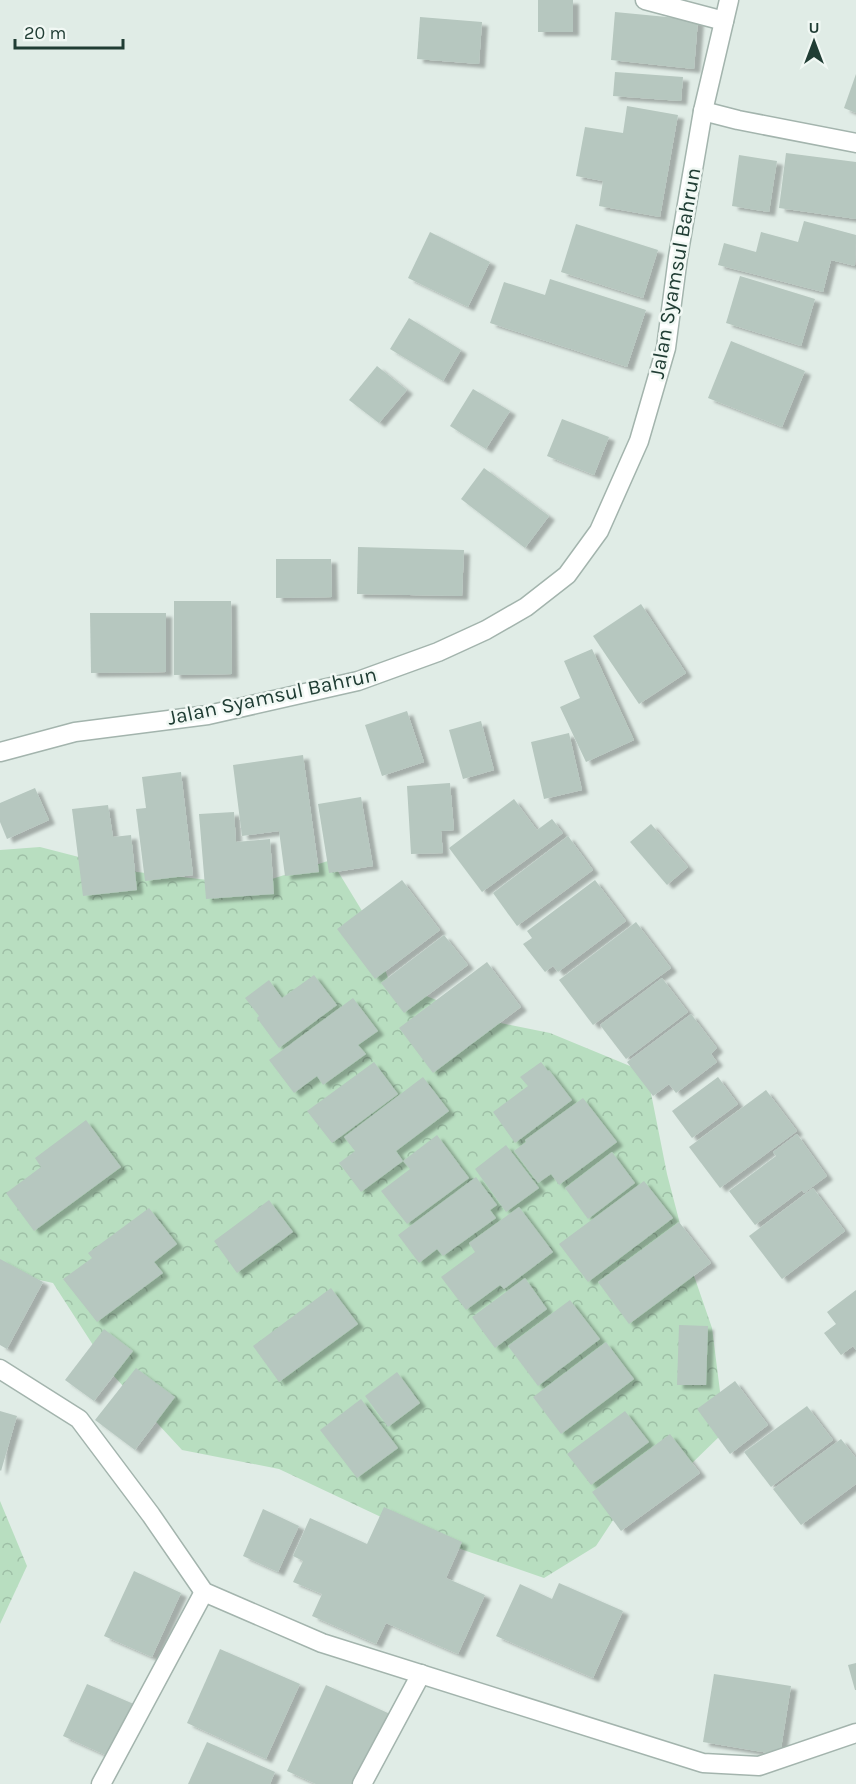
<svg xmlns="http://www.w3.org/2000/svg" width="856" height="1784" font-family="Karla,sans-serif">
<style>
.forest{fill:url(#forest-crowns)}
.building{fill:#b6c7bf;filter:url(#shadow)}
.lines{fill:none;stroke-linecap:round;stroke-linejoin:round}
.street-casing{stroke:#a3b4ad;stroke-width:21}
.street{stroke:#fff;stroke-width:18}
.labels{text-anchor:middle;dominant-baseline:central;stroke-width:5;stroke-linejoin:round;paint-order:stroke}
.street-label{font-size:21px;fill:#203d34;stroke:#f1f8f4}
</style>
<defs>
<pattern id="forest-crowns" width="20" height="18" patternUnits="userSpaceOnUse" patternTransform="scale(1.5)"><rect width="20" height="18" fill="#b8dec0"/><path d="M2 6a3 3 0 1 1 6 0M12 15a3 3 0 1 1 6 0" fill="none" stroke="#9ebfa6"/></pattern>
<filter id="shadow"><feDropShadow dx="6" dy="4" stdDeviation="1.5" flood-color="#0004"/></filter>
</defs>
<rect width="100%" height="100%" fill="#e0ece6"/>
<g class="forest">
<path d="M40,847L137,872L253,885L331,860L370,924L389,981L486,1020L550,1033L647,1073L667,1174L692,1270L712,1328L725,1431L686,1469L621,1508L596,1546L544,1578L415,1533L279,1469L182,1450L111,1373L53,1283L0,1271V850Z"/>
<path d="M0,1501L27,1566L0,1624Z"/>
</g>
<g class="building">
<rect x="538" y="0" width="35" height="32"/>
<path d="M615,12L698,20L694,69L611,60Z"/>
<path d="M420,17L482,22L479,64L417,59Z"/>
<path d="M615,72L683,77L681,101L613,96Z"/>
<path d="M856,74V113L844,108Z"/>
<path d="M627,106L678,115L660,217L599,206L603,181L576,176L585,127L623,133Z"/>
<path d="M786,153L856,162V219L779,208Z"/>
<path d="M739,155L777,161L769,212L732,206Z"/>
<path d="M804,221L856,235L855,266L831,260L823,292L718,265L724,243L756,252L761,232L798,242Z"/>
<path d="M576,224L658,250L643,298L561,272Z"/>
<path d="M430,232L490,262L468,307L408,278Z"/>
<path d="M740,276L815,299L801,346L726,323Z"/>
<path d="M550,279L646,310L627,367L490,323L504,282L545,295Z"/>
<path d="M409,318L461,350L443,381L390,349Z"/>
<path d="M731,341L805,371L782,427L708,398Z"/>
<path d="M377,366L407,390L379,423L349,400Z"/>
<path d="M473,389L510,411L486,449L450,426Z"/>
<path d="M562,419L609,437L594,475L547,456Z"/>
<path d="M484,468L549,516L525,548L461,499Z"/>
<path d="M358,547L464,550L462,596L357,594Z"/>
<path d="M276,559H331L332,597L276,598Z"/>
<path d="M174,601H231L232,674L174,675Z"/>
<path d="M641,604L686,673L639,704L593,636Z"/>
<path d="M90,613H166V672L91,673Z"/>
<path d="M592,649L634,740L586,762L560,707L580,698L564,661Z"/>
<path d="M407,711L424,762L382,776L365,725Z"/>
<path d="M481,721L494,770L463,779L449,730Z"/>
<path d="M569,733L582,790L544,799L531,742Z"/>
<path d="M303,755L319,872L285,876L279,831L242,836L233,765Z"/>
<path d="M181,772L193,875L145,881L136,809L146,808L142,777Z"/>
<path d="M450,783L454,830L441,831L443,853L411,854L407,786Z"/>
<path d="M35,788L49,820L7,839L0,822V803Z"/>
<path d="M361,797L373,866L329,873L318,804Z"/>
<path d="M514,799L537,830L552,819L563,833L482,892L449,848Z"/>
<path d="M108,805L113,837L131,835L137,890L83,896L72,809Z"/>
<path d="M234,812L236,842L270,839L274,894L206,899L199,814Z"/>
<path d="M651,824L688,867L667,885L630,842Z"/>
<path d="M568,836L593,870L517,926L493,893Z"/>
<path d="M402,880L440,930L375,979L337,929Z"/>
<path d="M595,880L626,921L558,972L553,966L545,972L523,944L532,938L527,931Z"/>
<path d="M636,922L671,968L593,1025L559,980Z"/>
<path d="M444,935L468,965L404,1013L381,983Z"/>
<path d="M487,962L521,1007L433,1073L399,1028Z"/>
<path d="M314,975L337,1005L279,1048L257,1018L259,1016L245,998L269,980L282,998Z"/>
<path d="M662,978L688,1012L626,1059L600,1025Z"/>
<path d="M353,998L378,1031L358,1045L366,1054L323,1085L317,1076L294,1093L269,1060Z"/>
<path d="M691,1014L717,1048L711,1054L717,1062L676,1093L669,1084L653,1096L627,1062Z"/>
<path d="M374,1062L398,1094L332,1143L307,1111Z"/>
<path d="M541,1062L548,1071L549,1070L572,1100L515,1143L493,1112L528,1086L520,1077Z"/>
<path d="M423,1077L449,1111L396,1151L403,1161L361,1192L339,1163L355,1151L344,1137Z"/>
<path d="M718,1077L738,1104L692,1138L672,1111Z"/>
<path d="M766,1090L797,1131L720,1188L689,1147Z"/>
<path d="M583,1098L617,1142L559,1185L551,1174L538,1183L514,1151L526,1142L525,1140Z"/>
<path d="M86,1120L121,1167L34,1231L6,1193L41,1167L35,1158Z"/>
<path d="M797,1134L827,1176L804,1193L802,1190L755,1225L729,1191L776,1156L773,1152Z"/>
<path d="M437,1135L469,1178L407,1224L381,1191L410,1169L403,1161Z"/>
<path d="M506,1145L539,1188L506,1212L475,1169Z"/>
<path d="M612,1152L635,1183L588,1219L565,1188Z"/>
<path d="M476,1177L497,1205L490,1210L496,1218L443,1256L437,1249L419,1263L398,1235Z"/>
<path d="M644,1181L673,1218L588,1282L559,1244Z"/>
<path d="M813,1188L845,1231L782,1279L749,1236Z"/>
<path d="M269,1200L293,1232L237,1273L214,1241Z"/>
<path d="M519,1207L553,1252L504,1289L500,1285L466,1310L441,1277L475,1252L469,1243Z"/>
<path d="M149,1208L177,1244L154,1262L163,1273L97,1322L63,1279L92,1258L88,1253Z"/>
<path d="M679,1222L711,1263L629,1324L598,1282Z"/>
<path d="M0,1259L43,1282L7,1349L0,1345Z"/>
<path d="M525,1278L547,1309L495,1348L472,1317Z"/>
<path d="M331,1288L358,1324L279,1382L253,1346Z"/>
<path d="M856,1290V1350L853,1346L841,1355L824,1333L836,1324L827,1312Z"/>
<path d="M570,1300L600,1339L538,1386L508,1346Z"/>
<path d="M679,1325L708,1326L706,1385H677Z"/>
<path d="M104,1329L133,1351L94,1401L65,1380Z"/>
<path d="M606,1342L634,1379L561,1434L533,1397Z"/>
<path d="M136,1368L175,1397L135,1450L95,1420Z"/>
<path d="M397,1372L420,1403L388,1427L365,1396Z"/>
<path d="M735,1381L768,1425L730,1454L697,1409Z"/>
<path d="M361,1399L398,1448L357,1478L320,1430Z"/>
<path d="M807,1406L833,1440L771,1487L744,1452Z"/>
<path d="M0,1411L17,1416L1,1471L0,1470Z"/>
<path d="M625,1411L649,1442L591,1485L567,1454Z"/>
<path d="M670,1434L700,1473L621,1531L592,1492Z"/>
<path d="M841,1439L856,1458V1484L801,1525L773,1489Z"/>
<path d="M384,1507L462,1542L446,1578L485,1595L458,1654L386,1623L376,1644L312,1616L322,1594L293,1582L303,1561L293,1556L310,1518L367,1544Z"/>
<path d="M263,1509L299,1526L278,1572L243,1556Z"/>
<path d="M134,1571L181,1593L152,1657L104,1636Z"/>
<path d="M559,1583L623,1611L593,1678L496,1636L520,1584L552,1599Z"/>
<path d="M220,1649L300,1684L266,1759L187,1723Z"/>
<path d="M856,1663V1690H855L848,1665Z"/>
<path d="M714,1674L791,1686L780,1755L703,1742Z"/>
<path d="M87,1684L136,1705L112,1758L63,1736Z"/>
<path d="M326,1685L390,1714L358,1784H316L287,1771Z"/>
<path d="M207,1742L275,1772L270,1784H188Z"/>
</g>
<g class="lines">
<g class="street-casing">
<g id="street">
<path d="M645,0L724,21"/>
<path d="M703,111L738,120L856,143"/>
<path d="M0,752L75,732L208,715L358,681L438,652L486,630L526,607L567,575L599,531L639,441L666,348L678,257L703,111L729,0"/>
<path d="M0,1369L79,1419L151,1515L204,1592L322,1643L703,1763L759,1766L856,1733"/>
<path d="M101,1784L204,1592"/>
<path d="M362,1784L421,1674"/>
</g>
</g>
<use href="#street" class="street"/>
</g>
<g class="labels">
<g class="street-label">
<text transform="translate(675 273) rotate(-80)">Jalan Syamsul Bahrun</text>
<text transform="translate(272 696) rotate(-12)">Jalan Syamsul Bahrun</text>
</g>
</g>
<g transform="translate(814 42)" stroke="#f1f8f4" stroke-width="4.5" paint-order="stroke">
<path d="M0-4.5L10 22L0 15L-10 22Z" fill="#203d34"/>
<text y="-9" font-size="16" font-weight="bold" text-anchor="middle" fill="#203d34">U</text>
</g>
<path d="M15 39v9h108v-9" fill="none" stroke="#203d34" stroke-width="3"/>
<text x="24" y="39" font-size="18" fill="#203d34" stroke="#f1f8f4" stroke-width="4.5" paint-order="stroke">20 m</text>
</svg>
